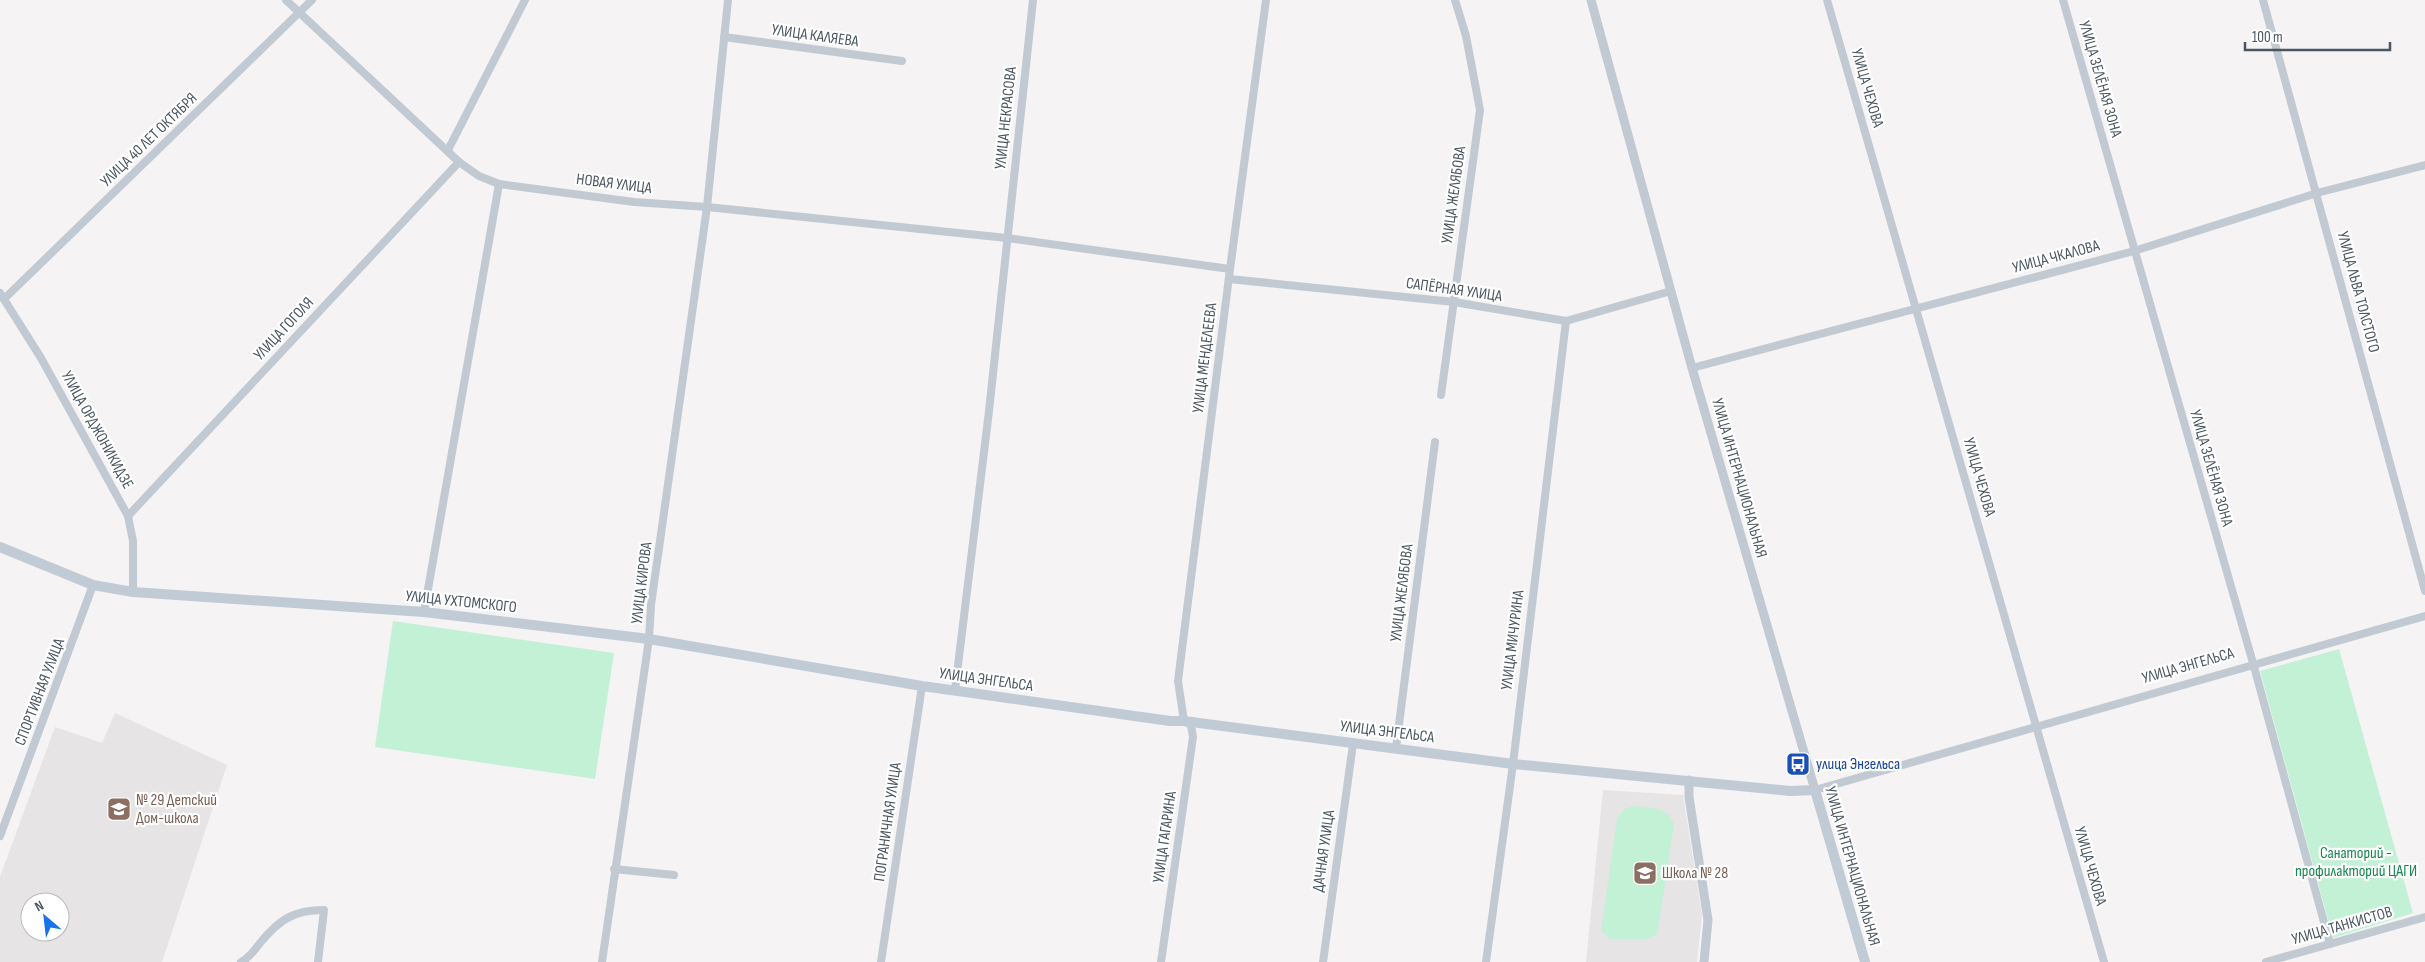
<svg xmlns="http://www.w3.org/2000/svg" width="2425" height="962" font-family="'Sofia Sans Condensed',sans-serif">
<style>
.education{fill:#e6e4e5;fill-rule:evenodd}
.green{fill:#c3f1d5}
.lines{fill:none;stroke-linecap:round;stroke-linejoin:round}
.minor{stroke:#c1cad2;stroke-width:8}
.tertiary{stroke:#c1cad2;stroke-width:9}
.secondary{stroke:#c1cbd6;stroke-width:10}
.labels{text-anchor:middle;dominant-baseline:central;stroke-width:4.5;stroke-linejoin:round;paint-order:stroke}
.street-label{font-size:16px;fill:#4a5661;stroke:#fff}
.transit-label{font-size:16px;fill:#164399;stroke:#fff;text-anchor:start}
.education-label{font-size:16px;fill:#785e54;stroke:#fff;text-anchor:start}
.park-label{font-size:16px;fill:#17864f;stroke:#fff}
</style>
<rect width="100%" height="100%" fill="#f5f3f3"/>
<g class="education">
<path d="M115,713L227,765L162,962H0V877L55,727L102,743ZM30,902H60V932H30Z"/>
<path d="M1603,790L1683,795L1702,915L1697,962H1586Z"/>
</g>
<g class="green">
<path d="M393,621L614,653L595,779L375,747Z"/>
<path d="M2339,649L2413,913L2333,938L2260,671Z"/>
<path d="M1634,806C1652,808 1666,806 1674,824L1658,930L1656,935L1647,939H1610L1601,931L1617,819L1624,809Z"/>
</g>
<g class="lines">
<g class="minor">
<path d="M286,0L459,162L479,176L499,184L634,202L707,207L1007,238L1230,269"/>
<path d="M1827,0L2104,962"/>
<path d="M2063,0L2253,663L2330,944"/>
<path d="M2263,0L2425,591"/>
<path d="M724,37L902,61"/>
<path d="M448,150L525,0"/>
<path d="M1229,279L1454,302L1566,321L1671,291"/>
<path d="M0,293L41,358L128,516L133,541V592"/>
<path d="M4,299L312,0"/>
<path d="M1692,368L2134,251L2317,193L2425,165"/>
<path d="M1441,395L1480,110L1466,36L1455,0"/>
<path d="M128,516L459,162"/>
<path d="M424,612L499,184"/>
<path d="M955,690L989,411L1033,0"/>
<path d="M1396,748L1435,442"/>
<path d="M1815,790L2425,616"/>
<path d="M0,836L93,585"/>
<path d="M614,869L674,875"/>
<path d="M241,962C249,958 255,950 260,943C279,920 293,910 324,910L318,962"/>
<path d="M602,962L649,639L651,605L707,207L728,0"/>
<path d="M881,962L922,686"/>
<path d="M1161,962L1193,737L1191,725L1184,721L1178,681L1230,269L1266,0"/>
<path d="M1323,962L1353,744"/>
<path d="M1486,962L1513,764L1566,321"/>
<path d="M2266,962L2425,917"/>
</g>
<g class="tertiary">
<path d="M1591,0L1692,368L1815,790"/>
<path d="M1689,780V797L1708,920L1704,962"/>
</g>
<path class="secondary" d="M0,547L93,585L133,592L424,612L649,639L922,686L1170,721H1184L1513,764L1790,791L1815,790L1865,962"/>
</g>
<defs>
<g id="bus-square" transform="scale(1.25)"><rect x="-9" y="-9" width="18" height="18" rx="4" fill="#1a4fb4" stroke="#fff"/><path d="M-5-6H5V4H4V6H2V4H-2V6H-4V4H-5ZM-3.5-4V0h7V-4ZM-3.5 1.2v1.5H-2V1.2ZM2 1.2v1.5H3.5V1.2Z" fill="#fff"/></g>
<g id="school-square" transform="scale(1.25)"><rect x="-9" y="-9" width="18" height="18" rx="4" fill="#8d6e63" stroke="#fff"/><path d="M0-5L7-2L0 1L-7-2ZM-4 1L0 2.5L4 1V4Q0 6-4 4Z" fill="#fff"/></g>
</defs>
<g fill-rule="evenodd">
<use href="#bus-square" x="1798" y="764"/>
<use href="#school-square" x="119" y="809"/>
<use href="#school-square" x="1645" y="873"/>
</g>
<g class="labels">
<g class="street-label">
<text transform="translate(815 36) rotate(8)">УЛИЦА КАЛЯЕВА</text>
<text transform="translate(2100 79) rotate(74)">УЛИЦА ЗЕЛЁНАЯ ЗОНА</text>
<text transform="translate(1867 88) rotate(74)">УЛИЦА ЧЕХОВА</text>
<text transform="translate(1006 118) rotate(-84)">УЛИЦА НЕКРАСОВА</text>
<text transform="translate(149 140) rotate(-44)">УЛИЦА 40 ЛЕТ ОКТЯБРЯ</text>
<text transform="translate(614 184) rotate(7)">НОВАЯ УЛИЦА</text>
<text transform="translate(1454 195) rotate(-82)">УЛИЦА ЖЕЛЯБОВА</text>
<text transform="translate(2056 257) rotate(-15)">УЛИЦА ЧКАЛОВА</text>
<text transform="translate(1454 290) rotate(8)">САПЁРНАЯ УЛИЦА</text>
<text transform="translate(2358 292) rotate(75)">УЛИЦА ЛЬВА ТОЛСТОГО</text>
<text transform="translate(284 329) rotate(-47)">УЛИЦА ГОГОЛЯ</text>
<text transform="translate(1205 358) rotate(-83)">УЛИЦА МЕНДЕЛЕЕВА</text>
<text transform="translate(97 430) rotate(61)">УЛИЦА ОРДЖОНИКИДЗЕ</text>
<text transform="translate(2211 468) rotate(74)">УЛИЦА ЗЕЛЁНАЯ ЗОНА</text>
<text transform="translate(1979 477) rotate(74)">УЛИЦА ЧЕХОВА</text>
<text transform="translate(1739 478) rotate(74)">УЛИЦА ИНТЕРНАЦИОНАЛЬНАЯ</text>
<text transform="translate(642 583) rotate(-83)">УЛИЦА КИРОВА</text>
<text transform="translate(1402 593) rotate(-83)">УЛИЦА ЖЕЛЯБОВА</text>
<text transform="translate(461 602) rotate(6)">УЛИЦА УХТОМСКОГО</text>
<text transform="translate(1513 640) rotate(-83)">УЛИЦА МИЧУРИНА</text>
<text transform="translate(2188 666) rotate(-16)">УЛИЦА ЭНГЕЛЬСА</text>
<text transform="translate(986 680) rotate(8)">УЛИЦА ЭНГЕЛЬСА</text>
<text transform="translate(40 692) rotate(-69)">СПОРТИВНАЯ УЛИЦА</text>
<text transform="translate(1387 732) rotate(7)">УЛИЦА ЭНГЕЛЬСА</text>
<text transform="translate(888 822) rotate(-82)">ПОГРАНИЧНАЯ УЛИЦА</text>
<text transform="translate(1165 837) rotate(-82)">УЛИЦА ГАГАРИНА</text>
<text transform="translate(1324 851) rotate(-82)">ДАЧНАЯ УЛИЦА</text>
<text transform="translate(1852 866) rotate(74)">УЛИЦА ИНТЕРНАЦИОНАЛЬНАЯ</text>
<text transform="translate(2090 866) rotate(74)">УЛИЦА ЧЕХОВА</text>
<text transform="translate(2342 926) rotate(-16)">УЛИЦА ТАНКИСТОВ</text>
</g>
<g class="transit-label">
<text x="1816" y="764">улица Энгельса</text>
</g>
<g class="education-label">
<text x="136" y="800">№ 29 Детский<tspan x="136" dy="18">Дом-школа</tspan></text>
<text x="1662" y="873">Школа № 28</text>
</g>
<g class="park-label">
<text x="2356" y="853">Санаторий -<tspan x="2356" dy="18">профилакторий ЦАГИ</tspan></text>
</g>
</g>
<g transform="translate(45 917) rotate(332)"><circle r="24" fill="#ffffff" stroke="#b7bbc0"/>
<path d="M0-4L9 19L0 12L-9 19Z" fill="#1a73e8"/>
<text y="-8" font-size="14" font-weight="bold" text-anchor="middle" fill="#4a5661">N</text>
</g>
<path d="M2245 42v8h145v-8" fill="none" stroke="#4a5661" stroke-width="2.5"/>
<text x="2252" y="42" font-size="15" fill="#4a5661" stroke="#ffffff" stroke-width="4" paint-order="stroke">100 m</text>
</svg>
